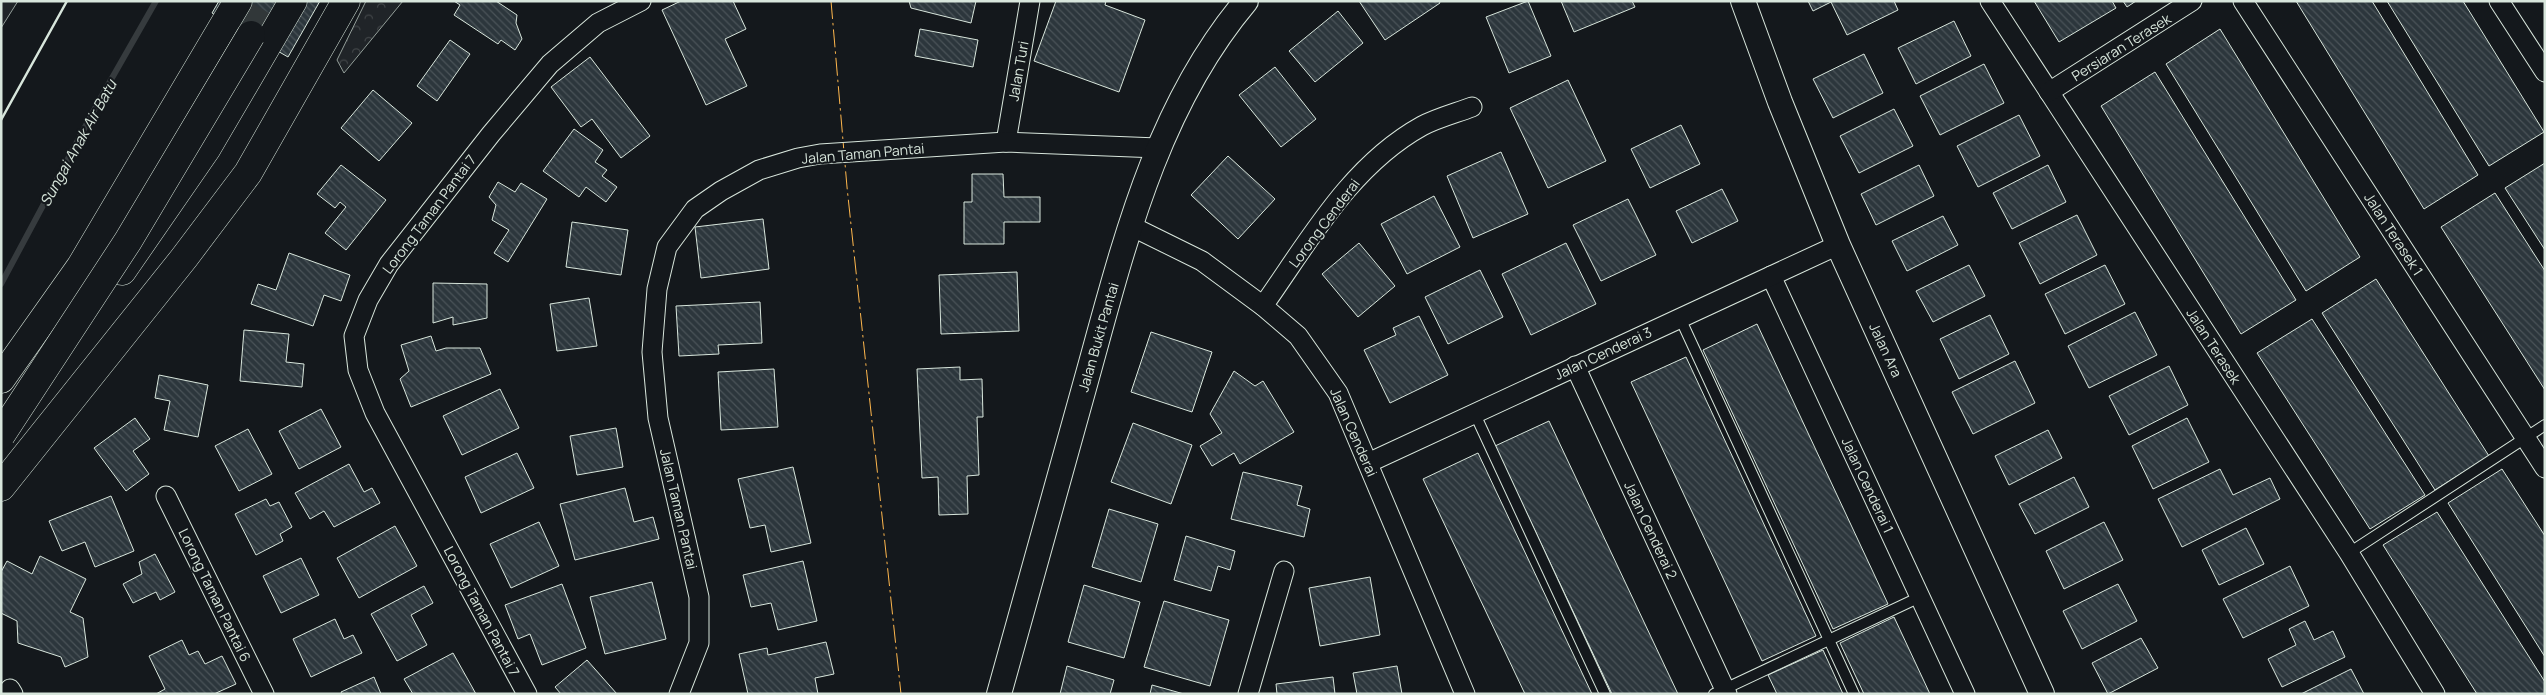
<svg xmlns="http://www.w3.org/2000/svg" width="2546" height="695" font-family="Manrope,sans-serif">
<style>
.grass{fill:#202428;stroke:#939e99}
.forest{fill:url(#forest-crowns);stroke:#939e99}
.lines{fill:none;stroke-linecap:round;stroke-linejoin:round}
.stream{stroke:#363b3e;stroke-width:6}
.building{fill:url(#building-back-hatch);stroke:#d8e6dc}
.motorway-tunnel{stroke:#313739;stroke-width:28;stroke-dasharray:28 14;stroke-linecap:butt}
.service-casing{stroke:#d8e6dc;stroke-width:12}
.minor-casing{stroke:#d8e6dc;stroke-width:21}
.tertiary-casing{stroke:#d8e6dc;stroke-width:26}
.motorway-casing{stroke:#d8e6dc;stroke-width:29}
.service{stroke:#14181c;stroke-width:10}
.minor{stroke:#14181c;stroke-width:19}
.tertiary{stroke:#14181c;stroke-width:24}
.motorway{stroke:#14181c;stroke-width:28}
.motorway-bridge-casing{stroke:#d8e6dc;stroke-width:29;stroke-linecap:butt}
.motorway-bridge{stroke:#14181c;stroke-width:28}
.wall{stroke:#d8e6dc;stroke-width:2.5}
.power{stroke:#ffb74d;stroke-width:1;stroke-dasharray:18 4 2.5 4;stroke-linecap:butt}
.labels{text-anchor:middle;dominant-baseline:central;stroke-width:4;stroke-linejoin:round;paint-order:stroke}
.street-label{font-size:14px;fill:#d8e6dc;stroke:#14181c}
.water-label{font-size:15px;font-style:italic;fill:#d8e6dc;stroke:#14181c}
</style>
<defs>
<pattern id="forest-crowns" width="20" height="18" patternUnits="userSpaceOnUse" patternTransform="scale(1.25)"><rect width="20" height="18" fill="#202428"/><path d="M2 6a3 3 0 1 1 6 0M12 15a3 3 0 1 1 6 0" fill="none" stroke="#404447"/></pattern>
<pattern id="building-back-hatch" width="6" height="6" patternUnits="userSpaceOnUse" patternTransform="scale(1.25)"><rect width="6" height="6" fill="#2c363c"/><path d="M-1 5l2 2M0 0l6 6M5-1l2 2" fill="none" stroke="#4a5358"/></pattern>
</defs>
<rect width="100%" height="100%" fill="#14181c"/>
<path class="grass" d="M1,1H18L1,28Z"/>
<path class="forest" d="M366,1H403L344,73L337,60Z"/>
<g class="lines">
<path class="stream" d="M1,284L100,99L156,1"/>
</g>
<g class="building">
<path d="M219,1H320L288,57L212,13Z"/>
<path d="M454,1H496L517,15L516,23L522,39L515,50L501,40L498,44L454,15L460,5Z"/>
<path d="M681,1H733L746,29L725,39L747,86L706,105L662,10Z"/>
<path d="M909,1H976L971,23L911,8Z"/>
<path d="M1056,1H1106L1105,5L1145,20L1119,92L1034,61Z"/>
<path d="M1359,1H1439L1440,3L1385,40Z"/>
<path d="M1528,1L1551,56L1509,73L1486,17Z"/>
<path d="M1561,1H1632L1635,7L1574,32Z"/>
<path d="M1808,1H1894L1898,10L1847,35L1831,2L1813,11Z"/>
<path d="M2034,1H2112L2116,8L2059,42Z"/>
<path d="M2123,1H2136L2127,7Z"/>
<path d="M2296,1H2372L2478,175L2424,209Z"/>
<path d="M2387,1H2463L2544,132L2489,166Z"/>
<path d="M1338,11L1363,43L1315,82L1289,51Z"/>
<path d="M1954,21L1971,56L1916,84L1898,48Z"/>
<path d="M920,29L978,40L973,67L915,56Z"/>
<path d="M2220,29L2360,257L2306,291L2166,64Z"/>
<path d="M450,40L470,54L437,101L417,86Z"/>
<path d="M1864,54L1883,93L1833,118L1813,79Z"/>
<path d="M590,57L650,136L621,158L592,119L581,127L551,87Z"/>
<path d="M1984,64L2004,103L1940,135L1920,96Z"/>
<path d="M1275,67L1316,119L1281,147L1239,95Z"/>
<path d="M2155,72L2296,300L2241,334L2101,106Z"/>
<path d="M1568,80L1606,161L1548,188L1510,108Z"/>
<path d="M373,90L412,123L379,161L341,128Z"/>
<path d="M1894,109L1913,146L1859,173L1840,136Z"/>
<path d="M2019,115L2040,156L1978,187L1957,146Z"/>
<path d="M1681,125L1700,164L1650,188L1631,149Z"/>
<path d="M574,129L603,150L595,162L607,170L602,176L617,187L606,202L586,187L579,197L543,171Z"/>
<path d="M1501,152L1528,214L1473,238L1447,176Z"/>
<path d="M1228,156L1275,199L1238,239L1191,195Z"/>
<path d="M2545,163V250L2505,188Z"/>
<path d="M341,165L386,200L346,250L325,233L346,207L340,202L335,208L317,194Z"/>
<path d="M1919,165L1934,196L1876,225L1861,194Z"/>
<path d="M2048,165L2066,202L2012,229L1993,193Z"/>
<path d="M972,174H1003L1004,197H1040V222H1004V244H964V202H972Z"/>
<path d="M498,182L515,192L521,183L547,199L508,262L494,253L509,230L492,220L496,205L489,197Z"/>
<path d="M1722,189L1738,221L1692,243L1676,211Z"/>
<path d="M2495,193L2545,271V390L2441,227Z"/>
<path d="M1434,196L1460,247L1407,274L1381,224Z"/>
<path d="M1628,199L1656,255L1601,281L1573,225Z"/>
<path d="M2077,215L2097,255L2040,284L2019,243Z"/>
<path d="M1943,216L1958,245L1907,271L1892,241Z"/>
<path d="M763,219L769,269L701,278L695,227Z"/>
<path d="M572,222L628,230L621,275L566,267Z"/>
<path d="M1359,243L1395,286L1358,317L1322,274Z"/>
<path d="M1566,243L1596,304L1531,335L1502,274Z"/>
<path d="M289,253L350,275L341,301L324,295L313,326L251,304L258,284L276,290Z"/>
<path d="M1969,265L1985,296L1933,322L1916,291Z"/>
<path d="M2105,265L2125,304L2065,334L2045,294Z"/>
<path d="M1480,270L1503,317L1448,344L1425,297Z"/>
<path d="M1017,272L1019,331L941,334L939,275Z"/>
<path d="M2376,279L2489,456L2435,490L2322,313Z"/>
<path d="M433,283L487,284V318L453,325V317L433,323Z"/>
<path d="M589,298L597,346L557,351L550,304Z"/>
<path d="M760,302L762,343L718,345L719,354L679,356L676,306Z"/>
<path d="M2135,312L2157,355L2089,388L2068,346Z"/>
<path d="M1990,315L2009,354L1959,379L1940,339Z"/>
<path d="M1419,316L1448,375L1390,403L1364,350L1396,335L1393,328Z"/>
<path d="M2312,319L2425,495L2370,529L2257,353Z"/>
<path d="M1757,324L1888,604L1833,629L1703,350Z"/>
<path d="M244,330L289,334L286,362L304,364L302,387L240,381Z"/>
<path d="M1151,332L1212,352L1192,412L1131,392Z"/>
<path d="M431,336L436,351L446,348H480L491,374L411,407L400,379L409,371L401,345Z"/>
<path d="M1686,357L1816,636L1762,661L1631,382Z"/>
<path d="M2015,361L2035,403L1973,434L1952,392Z"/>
<path d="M2169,366L2188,405L2129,435L2109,396Z"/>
<path d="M960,367V380L982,379L983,417H977L979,475L967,476L968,514L939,515L938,477L922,478L917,369Z"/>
<path d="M774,369L778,427L721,430L718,372Z"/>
<path d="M1234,371L1255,386L1263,381L1294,432L1240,464L1234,453L1212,466L1200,446L1222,433L1210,414Z"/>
<path d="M159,375L208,385L198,437L164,430L170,401L155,398Z"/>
<path d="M500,389L519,428L462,455L443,416Z"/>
<path d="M321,409L341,447L299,469L279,431Z"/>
<path d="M135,418L150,439L133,451L149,474L126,491L94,448Z"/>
<path d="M2187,418L2209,462L2153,489L2132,446Z"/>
<path d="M1549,421L1678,694H1612L1495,446Z"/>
<path d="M1133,423L1192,445L1171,504L1111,482Z"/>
<path d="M616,428L623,467L577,475L570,436Z"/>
<path d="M248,429L272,474L239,491L215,446Z"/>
<path d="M2048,430L2062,458L2009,485L1995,456Z"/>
<path d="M517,453L534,488L481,513L465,477Z"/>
<path d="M1478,453L1592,694H1525L1423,479Z"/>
<path d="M349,464L364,492L372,488L380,503L334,527L324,511L310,519L295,493Z"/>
<path d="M793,467L811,543L771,552L765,525L750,528L738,479Z"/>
<path d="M2220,469L2233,495L2270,478L2280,499L2182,547L2158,499Z"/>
<path d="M2502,469L2545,536V657L2448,503Z"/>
<path d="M1243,472L1302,486L1297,505L1310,509L1304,537L1231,519Z"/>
<path d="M2074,477L2089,507L2035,534L2019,504Z"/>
<path d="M625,488L634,522L653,517L659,539L575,560L560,504Z"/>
<path d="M111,496L134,551L95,567L85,542L62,551L49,521Z"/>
<path d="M266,499L270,506L279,502L292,527L280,534L283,541L256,555L235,514Z"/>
<path d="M1109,509L1158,524L1141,582L1092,567Z"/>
<path d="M2437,512L2545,682V694H2477L2383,545Z"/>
<path d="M539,522L559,566L511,588L490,544Z"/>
<path d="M2104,522L2123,560L2064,589L2046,551Z"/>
<path d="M395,526L417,566L359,598L337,558Z"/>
<path d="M2246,528L2264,564L2219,585L2202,550Z"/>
<path d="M1186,536L1235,551L1230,570L1218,566L1211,591L1174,580Z"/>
<path d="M155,554L175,592L160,600L156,592L133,603L123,584L142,574L139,562Z"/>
<path d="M40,556L86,579L70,612L83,618L88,657L65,667L61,657L18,643L17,621L1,613V572L7,561L32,574Z"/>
<path d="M301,558L319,595L281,613L263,576Z"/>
<path d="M803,561L817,621L778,630L771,603L751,607L743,575Z"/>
<path d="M2290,566L2309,606L2243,638L2223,599Z"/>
<path d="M1370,577L1380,635L1320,646L1309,588Z"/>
<path d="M652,582L666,639L605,654L590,597Z"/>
<path d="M562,584L586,648L542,665L530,634L518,639L505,605Z"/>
<path d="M2118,584L2137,621L2082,649L2063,611Z"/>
<path d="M1084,585L1140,602L1124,658L1068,642Z"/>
<path d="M424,586L433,603L411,615L427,645L397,661L371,614Z"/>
<path d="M1164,601L1229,620L1210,686L1144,667Z"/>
<path d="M1894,617L1930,694H1864L1840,643Z"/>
<path d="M335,619L344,639L353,635L362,653L311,677L293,639Z"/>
<path d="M2305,621L2314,640L2333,631L2345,657L2282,687L2268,659L2296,645L2289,629Z"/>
<path d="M2141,638L2158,668L2108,694L2092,663Z"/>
<path d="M182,640L189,655L198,651L205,664L222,656L236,684L214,694H156L165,689L149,656Z"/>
<path d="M826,642L834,674L815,678L818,694H748L739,654L767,648L768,655Z"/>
<path d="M1823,650L1843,694H1777L1768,675Z"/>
<path d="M453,653L476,694H413L404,679Z"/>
<path d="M587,660L617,694H561L555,687Z"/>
<path d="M1067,666L1114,680L1110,694H1060Z"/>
<path d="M1397,666L1402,694H1357L1353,673Z"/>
<path d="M2351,669L2364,694H2301Z"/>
<path d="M374,677L381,694H342L341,692Z"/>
<path d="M1333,677L1335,694H1277L1276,684Z"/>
<path d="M1152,685L1184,694H1150Z"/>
</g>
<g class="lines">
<path class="motorway-tunnel" d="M251,35L271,1"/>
<g class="service-casing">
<g id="service">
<path d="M1680,318L1854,694"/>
<path d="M1474,412L1605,694"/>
<path d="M2349,553L2545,425"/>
<path d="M1714,694L1920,597"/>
</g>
</g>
<g class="minor-casing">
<g id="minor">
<path d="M1990,1L2349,553L2435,694"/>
<path d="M2243,1L2545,468"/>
<path d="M2499,1L2545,72"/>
<path d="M2049,92L2192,1"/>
<path d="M1006,142L1030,1"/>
<path d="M1129,225L1202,261L1263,306L1298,336L1338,393L1465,694"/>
<path d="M1771,276L1965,694"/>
<path d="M1263,306C1309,241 1350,166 1422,126C1437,118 1456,113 1472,107"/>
<path d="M1575,366L1727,694"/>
<path d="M1368,463L1838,245"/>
<path d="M166,496L264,694"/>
<path d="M10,689L13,694"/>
<path d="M527,694L375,413L358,370L354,336L368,300L389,264L491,134L550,64L598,23L641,1"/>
<path d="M679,694L699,643V597L658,418L652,352L657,289L667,247L695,209L721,191L759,170L798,158L820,154L1006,142L1158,148"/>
<path d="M1248,694L1284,571"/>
</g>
</g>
<g class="tertiary-casing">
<g id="tertiary">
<path d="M1743,1L1780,102L1838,245L2042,694"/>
<path d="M999,694C1028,589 1057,485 1086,381C1123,248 1155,109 1246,1"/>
</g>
</g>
<g class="motorway-casing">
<g id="motorway">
<path d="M122,271L207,148L293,1"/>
<path d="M1,379L81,266L238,1"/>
<path d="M1,487L184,258L248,173L346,1"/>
</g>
</g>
<use href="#service" class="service"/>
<use href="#minor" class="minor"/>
<use href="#tertiary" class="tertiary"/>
<use href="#motorway" class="motorway"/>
<g class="motorway-bridge-casing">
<path id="motorway-bridge" d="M1,435L128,241L251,35"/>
</g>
<use href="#motorway-bridge" class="motorway-bridge"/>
<path class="wall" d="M1,120L67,1"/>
<path class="power" d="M831,1L847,187L901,694"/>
</g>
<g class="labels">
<g class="street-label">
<text transform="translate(2121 47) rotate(-32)">Persiaran Terasek</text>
<text transform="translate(1018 71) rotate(-80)">Jalan Turi</text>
<text transform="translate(863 153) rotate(-5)">Jalan Taman Pantai</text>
<text transform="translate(429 214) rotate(-53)">Lorong Taman Pantai 7</text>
<text transform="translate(1324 223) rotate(-53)">Lorong Cenderai</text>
<text transform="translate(2394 234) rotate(57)">Jalan Terasek 1</text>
<text transform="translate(1098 337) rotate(-74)">Jalan Bukit Pantai</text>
<text transform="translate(2214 346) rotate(57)">Jalan Terasek</text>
<text transform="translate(1886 350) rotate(65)">Jalan Ara</text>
<text transform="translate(1603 353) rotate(-25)">Jalan Cenderai 3</text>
<text transform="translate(1354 432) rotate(66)">Jalan Cenderai</text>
<text transform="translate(1868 485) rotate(65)">Jalan Cenderai 1</text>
<text transform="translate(679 509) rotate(77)">Jalan Taman Pantai</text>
<text transform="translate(1651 530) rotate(65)">Jalan Cenderai 2</text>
<text transform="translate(215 595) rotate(64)">Lorong Taman Pantai 6</text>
<text transform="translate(482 611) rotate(62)">Lorong Taman Pantai 7</text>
</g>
<g class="water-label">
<text transform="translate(78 143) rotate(-61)">Sungai Anak Air Batu</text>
</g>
</g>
<rect width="2546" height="695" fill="none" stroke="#d8e6dc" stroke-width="5"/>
</svg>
